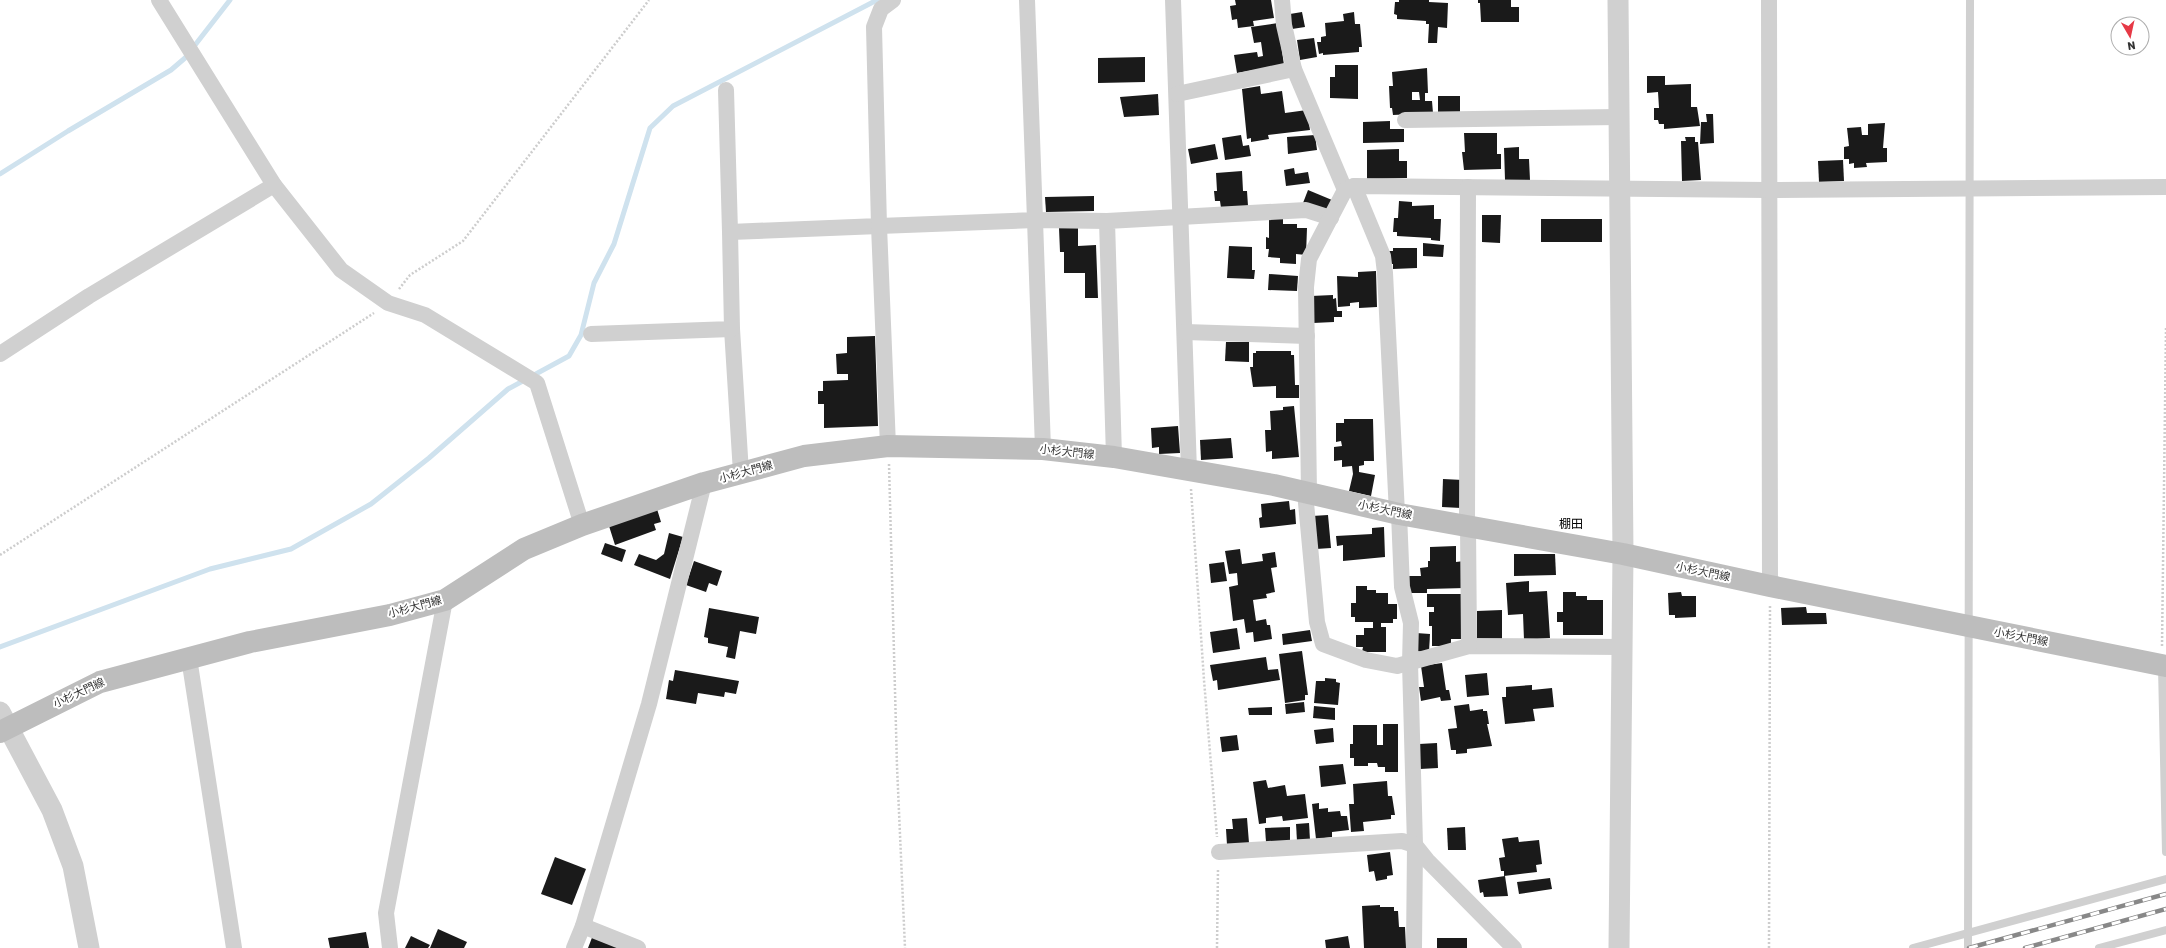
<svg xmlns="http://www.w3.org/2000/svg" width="2166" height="948" font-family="Rubik,'Noto Sans JP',sans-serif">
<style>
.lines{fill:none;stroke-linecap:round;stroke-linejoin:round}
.stream{stroke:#cfe2ee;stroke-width:5}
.building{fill:#1a1a1a;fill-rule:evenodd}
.path{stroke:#cdcdcd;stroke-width:2.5;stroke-dasharray:2 2;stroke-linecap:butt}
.service{stroke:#d0d0d0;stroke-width:8}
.minor{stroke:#d0d0d0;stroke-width:16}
.tertiary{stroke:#d0d0d0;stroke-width:21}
.secondary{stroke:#bdbdbd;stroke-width:22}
.rail-casing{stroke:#888;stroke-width:4.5}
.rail{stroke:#fff;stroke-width:3;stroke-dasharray:9;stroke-linecap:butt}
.labels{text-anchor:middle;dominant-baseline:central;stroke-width:4;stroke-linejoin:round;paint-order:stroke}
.street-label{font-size:11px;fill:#333;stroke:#fff}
.neighbourhood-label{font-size:12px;fill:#000;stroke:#fff}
</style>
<rect width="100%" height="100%" fill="#fff"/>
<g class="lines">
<g class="stream">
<path d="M0,174L68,131L171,70L185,58L230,0"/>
<path d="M0,647L210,569L291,549L371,504L429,458L508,389L569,356L581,335L594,283L614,244L650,128L673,106L877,0"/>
</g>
</g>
<g class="building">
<path d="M1235,0H1271L1274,18L1253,21L1254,26L1238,28L1237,19L1232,20L1230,6L1236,5Z"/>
<path d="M1399,0H1429V2L1448,3L1447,28L1438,27L1437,43H1428L1429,24H1426V21L1397,19V15L1394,14L1395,2H1399Z"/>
<path d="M1478,0H1511V7H1519V22H1481L1480,3H1478Z"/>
<path d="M1302,12L1305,27L1292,29L1290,14Z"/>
<path d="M1354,12L1355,24H1360L1362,47H1359V52L1323,55V53L1319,54L1317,42H1321V37L1326,36L1325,23L1344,21L1343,14Z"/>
<path d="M1278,23L1284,65L1237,73L1234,55L1257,52L1258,57L1263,56L1261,42L1254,43L1251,27Z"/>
<path d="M1314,38L1317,57L1300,60L1297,40Z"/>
<path d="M1145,57V82L1098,83V58Z"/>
<path d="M1335,65H1358V99L1330,98V77H1335Z"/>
<path d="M1427,68L1428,93H1425V101H1432L1433,113L1393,115L1392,108H1390L1389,86H1393L1392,72ZM1412,92H1419L1420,100H1412Z"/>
<path d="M1647,76H1665V85L1691,84V107H1697L1700,126L1664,129V124H1659L1658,120H1654V108H1659L1658,92L1647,93Z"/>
<path d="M1260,86L1261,94L1282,91L1285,113L1307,110L1310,130L1268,135L1269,139L1251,142V138L1247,139L1242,89Z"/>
<path d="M1158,94L1159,115L1124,117L1120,97Z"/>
<rect x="1438" y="96" width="22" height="16"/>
<path d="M1706,114H1713L1714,143L1700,144L1701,122H1707Z"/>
<path d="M1390,121V129H1404V142L1363,143V122Z"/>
<path d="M1885,123L1883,148H1887V162L1866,163L1867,167L1854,168V163L1849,164V159H1844V147L1849,146L1847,128L1861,127L1862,135H1868V124Z"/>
<path d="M1464,133H1497V154H1501V169L1464,170L1462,152H1465Z"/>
<path d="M1241,135L1243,146L1249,145L1251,156L1225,160L1222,138Z"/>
<path d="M1315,135L1317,150L1288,154L1287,137Z"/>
<path d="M1685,137H1695V142H1698L1701,180L1682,181L1681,141H1686Z"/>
<path d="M1215,144L1218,159L1191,164L1188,149Z"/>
<path d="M1519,147V159H1529L1530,180H1505L1504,148Z"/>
<path d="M1399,149V161H1407V178L1367,179V150Z"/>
<path d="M1843,160L1844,181L1819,182L1818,161Z"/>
<path d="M1294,168L1295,174L1308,172L1310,183L1286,186L1284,170Z"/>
<path d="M1242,171L1243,191H1247L1248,206L1221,208L1220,201H1215L1214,191H1217L1216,173Z"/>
<path d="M1308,190L1332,200L1327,213L1303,203Z"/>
<path d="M1094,196V211L1046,212L1045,197Z"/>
<path d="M1399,201L1412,202V206L1434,205V219H1441L1440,241L1431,240V238L1397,236V232H1393L1394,218H1398Z"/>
<path d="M1482,215H1501L1500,243L1482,242Z"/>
<path d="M1269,218L1283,219V224H1297V228H1307L1306,255L1296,254V264L1280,263V258L1268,257L1269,249H1266V237L1269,238Z"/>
<rect x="1541" y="219" width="61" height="23"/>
<path d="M1078,227V246L1096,245L1098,298H1085V273H1064V252H1060L1059,228Z"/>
<path d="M1423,243L1444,245L1443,257L1423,256Z"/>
<path d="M1229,246L1252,247V270H1255L1254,279L1227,278Z"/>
<path d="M1393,248H1417V268L1393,269V264H1388V251H1393Z"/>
<path d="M1376,271L1377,307L1359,308V302L1350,303V306L1338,307L1337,276L1358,277V272Z"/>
<path d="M1269,274L1298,276L1297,291L1268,290Z"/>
<path d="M1333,295V299L1336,298L1337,311H1342V317H1334V322L1313,323L1311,296Z"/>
<path d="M875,336L878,426L824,428V404H818V391H823V381L848,380V374H837L836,354L847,353V337Z"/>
<path d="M1226,342H1249V362L1225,361Z"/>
<path d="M1256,351H1291V355H1294L1295,385H1299V398H1276V386L1253,387L1250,367H1253V353H1256Z"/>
<path d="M1294,406L1299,457L1272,459V451L1266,452L1265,430H1271L1270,411L1283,410V407Z"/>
<path d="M1344,419H1373L1374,461H1364V465L1359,466V472L1375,475L1371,496L1349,491L1353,474L1352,466L1342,467V460L1334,461V447L1342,446L1341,441L1336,442V423H1344Z"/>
<path d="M1178,426L1180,453L1159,454V447L1152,448L1151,428Z"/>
<path d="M1231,438L1233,458L1201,460L1200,440Z"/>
<path d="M1443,479L1463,480L1461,508L1442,507Z"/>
<path d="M1289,501L1290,510L1295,509L1296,524L1260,528L1259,518L1262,517L1261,504Z"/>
<path d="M657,509L661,522L654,524L656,530L615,545L609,526Z"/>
<path d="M1328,515L1331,548L1316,549L1312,516Z"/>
<path d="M1384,527L1385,557L1343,561V545L1337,546L1336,536L1372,534V528Z"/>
<path d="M669,533L683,537L670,579L634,565L639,554L656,560L664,554Z"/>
<path d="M605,543L626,550L622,562L601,554Z"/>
<path d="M1456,546V562L1464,561L1465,588L1427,589V593H1407L1409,576H1421L1420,568L1428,567V561H1430V547Z"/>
<path d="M1240,549L1242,564L1263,561L1262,554L1275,552L1277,567L1271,568L1275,592L1266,594L1267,598L1253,600L1256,621L1266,619L1267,625H1270L1272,639L1254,642L1253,632L1246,633L1244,619L1233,621L1229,587L1238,585L1237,573L1229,574L1225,551Z"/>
<path d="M1514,554H1555L1556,575L1514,576Z"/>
<path d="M694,561L722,571L717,586L709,583L706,592L686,585Z"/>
<path d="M1224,562L1227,581L1211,583L1209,564Z"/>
<path d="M1529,581V592L1547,591L1550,638L1524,640L1523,614L1508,615L1506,583Z"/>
<path d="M1356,586H1367V590H1376V593H1388V604H1397V619H1393V623H1381V627H1386V652H1362L1363,647H1356V635H1364V628H1373V622H1355V617H1351V603H1356Z"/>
<path d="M1563,592H1576V596H1587V600H1603V635H1563V622H1557V612H1563Z"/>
<path d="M1681,592L1682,596H1696V617L1675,618V615H1669L1668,593Z"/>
<path d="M1427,594H1464V639H1451V646H1432V626H1429V612H1434V607H1427Z"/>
<path d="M1806,607L1807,613H1826L1827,624L1782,625L1781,608Z"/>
<path d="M709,608L759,617L756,634L740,631L735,659L726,657L728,647L708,643V638L704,637Z"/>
<path d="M1502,610V639H1477V611Z"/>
<path d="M1237,628L1240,649L1213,653L1210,632Z"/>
<path d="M1310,630L1312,641L1283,645L1282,634Z"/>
<path d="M1416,633L1430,634L1429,652L1414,651Z"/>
<path d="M1302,651L1308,695H1305V700L1285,703L1279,654Z"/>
<path d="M1266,657L1268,670L1278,669L1280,680L1218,690L1217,680L1213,681L1210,665Z"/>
<path d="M1442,663L1446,690H1449L1451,700L1441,701L1440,697L1421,701L1419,687H1424L1421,666Z"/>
<path d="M675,670L739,681L736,694L725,692L724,697L698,693L696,704L666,699L669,680L673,681Z"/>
<path d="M1487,673L1489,695L1467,697L1465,675Z"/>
<path d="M1325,678L1336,679V682L1340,683L1338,705L1314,703L1316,681H1325Z"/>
<path d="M1532,685V690L1552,688L1554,707L1533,709L1535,721L1505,724L1502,697H1506V687Z"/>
<path d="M1304,702L1305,712L1286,714L1285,704Z"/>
<path d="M1469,704L1470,711L1483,709V711H1487L1489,724H1487L1492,746L1467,749V753L1456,754V750H1451L1448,729L1457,728L1454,706Z"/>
<path d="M1314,706L1335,708V720L1313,718Z"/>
<path d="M1272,707V715H1249L1248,708Z"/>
<path d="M1383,724H1398V772H1385V767H1378L1377,763H1368V766H1354V758H1350V744H1353V725H1377V745H1383Z"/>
<path d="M1333,728L1334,742L1316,744L1314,730Z"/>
<path d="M1237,735L1239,750L1222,752L1220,737Z"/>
<path d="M1437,743L1438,768L1420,769L1419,744Z"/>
<path d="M1343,764L1346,784L1321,787L1319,766Z"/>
<path d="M1266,780L1268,788L1285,785L1287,796L1305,794L1308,818L1283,821L1282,816L1266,818V823L1259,824L1253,782Z"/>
<path d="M1387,781L1388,796H1392L1395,815H1391V819L1363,822L1364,831L1351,832L1349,804H1354L1353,784Z"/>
<path d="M1319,803V809L1328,808V812L1340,811L1341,816H1347L1349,830L1332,832V837L1316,839L1312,804Z"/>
<path d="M1247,818L1249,843L1227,845L1226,829H1233L1232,819Z"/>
<path d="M1309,823L1310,840L1297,841L1296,824Z"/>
<path d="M1290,827V841L1266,842L1265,828Z"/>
<path d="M1465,827L1466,850H1448L1447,828Z"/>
<path d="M1518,837L1519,842L1539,840L1542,864L1536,865L1537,872L1504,876V871H1501L1499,858L1505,857L1502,839Z"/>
<path d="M1390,852L1393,875L1387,876V879L1376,881L1374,871L1369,872L1367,855Z"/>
<path d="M555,857L586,869L572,905L541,894Z"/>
<path d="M1505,876L1508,896L1484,897L1483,892L1480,893L1478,880Z"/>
<path d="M1550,878L1552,889L1519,894L1517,882Z"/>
<path d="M1380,905V907H1394V911H1398L1399,927H1405L1406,948H1364L1362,906Z"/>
<path d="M438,929L467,942L464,948H430Z"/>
<path d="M366,932L369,948H330L328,938Z"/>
<path d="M593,935L625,948H588Z"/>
<path d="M411,936L430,945L428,948H405Z"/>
<path d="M1348,936L1350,948H1326L1325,940Z"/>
<rect x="1437" y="938" width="30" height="10"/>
</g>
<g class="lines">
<g class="path">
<path d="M399,289L410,275L463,241L649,0"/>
<path d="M889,464L897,766L905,948"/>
<path d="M1191,489L1204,680L1217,837"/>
<path d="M0,555L374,313"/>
<path d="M2162,646L2166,328"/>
<path d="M1217,948L1218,868"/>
<path d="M1769,948L1770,605"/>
</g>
<g class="service">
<path d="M2162,667L2166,852"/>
<path d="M1913,948L2166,879"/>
<path d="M1968,948L1970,0"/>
<path d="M2099,948L2166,930"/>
</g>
<g class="minor">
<path d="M159,0L274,185L341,270L388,303L425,315L537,383L582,525"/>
<path d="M1173,0L1189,471"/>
<path d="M1282,0L1284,25L1294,69L1345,190"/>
<path d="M1769,0L1770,586"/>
<path d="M726,90L730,232"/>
<path d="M1177,94L1294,69"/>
<path d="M1405,120L1619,117"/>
<path d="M1354,186L1383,256L1385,273L1397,513"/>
<path d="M732,329L741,473"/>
<path d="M1185,332L1307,336"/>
<path d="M591,334L732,329L730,232L879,226L874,27L881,9L893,0"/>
<path d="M0,354L89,296L274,185"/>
<path d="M888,446L879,226L1035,220L1027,0"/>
<path d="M1043,449L1035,220L1107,221"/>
<path d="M1114,457L1107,221L1306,210L1331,218"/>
<path d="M1305,492L1317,622L1323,644L1366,660L1397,666L1469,646L1622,647"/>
<path d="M1309,493L1306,287L1309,259L1345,190L1354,186L1768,190L2166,187"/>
<path d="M1399,514L1402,587L1411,623L1410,663L1415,845L1414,948"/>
<path d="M1467,526L1468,187"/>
<path d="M1468,526L1469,646"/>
<path d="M189,658L234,948"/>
<path d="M1219,852L1402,841L1415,845L1427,860L1514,948"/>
<path d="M583,926L638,948"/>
<path d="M390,948L386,913L445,600"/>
<path d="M574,948L583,926L649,704L704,483"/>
</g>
<g class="tertiary">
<path d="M1618,0L1623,554L1619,948"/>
<path d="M0,712L52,810L73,866L89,948"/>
</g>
<path class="secondary" d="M0,732L100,682L250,642L390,615L445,600L524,549L582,525L704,483L804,456L888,446L1043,449L1114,457L1274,485L1399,514L1623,554L1770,586L2166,666"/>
<g class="rail-casing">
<g id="rail">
<path d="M1969,948L2166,894"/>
<path d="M2025,948L2166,909"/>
</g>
</g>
<use href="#rail" class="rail"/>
</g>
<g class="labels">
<g class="street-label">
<text transform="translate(1067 452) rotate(6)">小杉大門線</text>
<text transform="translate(746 472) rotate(-15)">小杉大門線</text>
<text transform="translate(1385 510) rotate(12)">小杉大門線</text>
<text transform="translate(1703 572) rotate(12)">小杉大門線</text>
<text transform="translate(415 607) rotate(-15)">小杉大門線</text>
<text transform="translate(2021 637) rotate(11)">小杉大門線</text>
<text transform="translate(79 693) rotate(-25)">小杉大門線</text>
</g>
<g class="neighbourhood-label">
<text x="1571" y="524">棚田</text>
</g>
</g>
<g transform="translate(2130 36) rotate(171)"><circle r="19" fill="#ffffff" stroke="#adadad"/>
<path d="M0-3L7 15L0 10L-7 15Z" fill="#e63946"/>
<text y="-6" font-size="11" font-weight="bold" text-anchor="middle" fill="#333333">N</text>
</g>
</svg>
